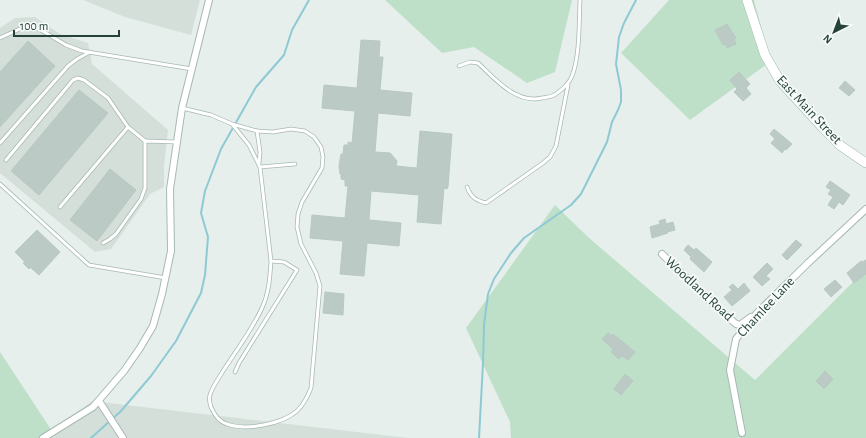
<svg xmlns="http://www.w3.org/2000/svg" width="866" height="438" font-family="'Alegreya Sans',sans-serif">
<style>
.built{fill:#d4dfda}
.green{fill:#bfe0c8}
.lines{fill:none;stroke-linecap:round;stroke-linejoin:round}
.stream{stroke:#8ec9d4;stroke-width:2}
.building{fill:#bbcac4;stroke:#b8c9c2}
.service-casing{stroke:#a8b8b2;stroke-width:4.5}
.minor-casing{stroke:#a8b8b2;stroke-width:8}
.secondary-casing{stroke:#a4bbb3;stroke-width:10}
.service{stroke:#fff;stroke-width:3}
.minor{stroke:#fff;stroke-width:6}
.secondary{stroke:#fff;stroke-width:9}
.labels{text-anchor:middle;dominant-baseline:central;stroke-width:3.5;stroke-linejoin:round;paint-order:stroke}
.street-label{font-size:14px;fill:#24423a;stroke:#f7fbf9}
</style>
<rect width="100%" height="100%" fill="#e6efeb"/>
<g class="built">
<path d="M83,0H200L191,35L125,17Z"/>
<path d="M35,17L60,34L88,43L92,64L168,130L164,166V187L150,194L111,249L95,252L0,173V28L15,18Z"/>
<path d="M92,401L408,438H42Z"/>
</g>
<g class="green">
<path d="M385,0H572L555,72L527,83L474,47L442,53Z"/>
<path d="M669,0H754L770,62L690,120L621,53Z"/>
<path d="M555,205L589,238L755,380L866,269V438H511L510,422L466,328Z"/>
<path d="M0,352L52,431L42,438H0Z"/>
</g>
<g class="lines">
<g class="stream">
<path d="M91,438L121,411L151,376L176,341L201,293L205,275L208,237L201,213L205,191L221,149L256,87L284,55L292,30L309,0"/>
<path d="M479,438L483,363L484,325L488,294L494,279L511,253L524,238L571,205L581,194L607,142L612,122L618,110L621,102V90L616,64L619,37L624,23L636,0"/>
</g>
</g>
<g class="building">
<path d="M727,24L736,38L734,39L736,44L727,48L725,44L723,45L715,30Z"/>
<path d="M361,40L380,41L379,57H383L380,90L412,93L410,116L378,113L375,152L390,153L397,161L396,166L417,168L420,131L452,134L448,187L447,189L444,188L441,224L417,222L419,195L371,191L369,220L401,223L399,246L367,243L364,276L340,274L343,241L310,238L312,215L345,218L348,186H345V180L341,179V174H340L339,166L341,154H343L344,145H348V142L352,143L355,111L322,108L324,85L357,88Z"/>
<path d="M28,41L55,66L0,127V72Z"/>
<path d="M739,72L750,84L746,88L751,94L743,101L734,92L737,89L730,80Z"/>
<path d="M845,81L855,90L849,96L839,88Z"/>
<path d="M79,90L108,113L39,195L11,171Z"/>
<path d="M774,129L792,144L786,150L785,149L782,153L771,143L775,139L770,134Z"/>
<path d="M110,169L136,190L97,241L70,220Z"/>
<path d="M830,181L850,195L843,205L839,202L834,209L828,205L833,197L828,194L831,190L826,187Z"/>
<path d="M665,219L666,224L673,222L675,230L667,232L668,233L652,238L650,227L660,224L659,221Z"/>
<path d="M37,230L60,252L39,275L30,267L29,269L23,263L25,262L15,252Z"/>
<path d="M796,240L802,245L787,260L782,255Z"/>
<path d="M688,245L694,250L696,248L712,262L704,272L690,259L691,257L684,250Z"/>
<path d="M866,260V274L854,283L847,273L861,261L862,262Z"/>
<path d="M767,263L773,269L766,276L770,279L762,286L753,277Z"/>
<path d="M835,280L842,287L831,297L824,289Z"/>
<path d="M744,283L750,291L732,306L724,297L732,290L729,287L733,284L738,289Z"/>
<path d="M325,292L344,294L343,315L323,313Z"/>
<path d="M608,333L612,336L613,334L635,352L628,360L622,356L619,359L611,352L613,349L602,339Z"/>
<path d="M825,371L833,379L824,389L816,381Z"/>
<path d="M625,374L633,381L621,395L614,389Z"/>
</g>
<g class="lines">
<g class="service-casing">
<g id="service">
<path d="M0,38L22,28L33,27L41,30L66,45L82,51L192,69"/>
<path d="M459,66L470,62L478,63C495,79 516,104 542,98C547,97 552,97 556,94C563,89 569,84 572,76C580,56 579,22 580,0"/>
<path d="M182,108L211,115L232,124"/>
<path d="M257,131L273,132L291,129L305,131L314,137L321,147L323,157L322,168L302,202L298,214L297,227L301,244L316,273L320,286L311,388C308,396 304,404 297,411C282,424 246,431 227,424C219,422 214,414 211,407C210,404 209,398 210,395C212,387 219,378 223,371C236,351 252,330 262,308C269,293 270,277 271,261"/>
<path d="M0,143L68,66L77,59L90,52"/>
<path d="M6,160L73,80L78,78L84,80L108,98L128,127L145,141"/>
<path d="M259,164L260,152L257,131L232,124L249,145L260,167L295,164"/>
<path d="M0,184L89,265L166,278"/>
<path d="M467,187C471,197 475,200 486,203L543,163L550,157L556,146L568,85"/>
<path d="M60,207L128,127"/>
<path d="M103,243L110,239L116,234L141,199L145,188V141L177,142"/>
<path d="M235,372L239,363L297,270L284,262L271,261L260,167"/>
</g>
</g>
<g class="minor-casing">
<g id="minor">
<path d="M662,254L712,303L736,324L740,325L751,317"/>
<path d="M99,401L123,438"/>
<path d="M742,433L730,370L736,339L756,314L808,263L866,209"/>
<path d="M43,438L93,407L124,371L140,348L153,326L162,294L171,251L170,189L182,108L209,0"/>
</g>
</g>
<g class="secondary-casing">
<path id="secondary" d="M747,0L765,55L780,81L823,128L841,146L866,163"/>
</g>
<use href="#service" class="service"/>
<use href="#minor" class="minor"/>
<use href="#secondary" class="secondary"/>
</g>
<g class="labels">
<g class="street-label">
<text transform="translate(809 110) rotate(47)">East Main Street</text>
<text transform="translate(699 289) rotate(43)">Woodland Road</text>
<text transform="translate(766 307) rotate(-47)">Chamlee Lane</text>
</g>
</g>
<g transform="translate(834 32) rotate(222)" stroke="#f7fbf9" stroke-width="3" paint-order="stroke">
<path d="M0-3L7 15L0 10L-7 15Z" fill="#24423a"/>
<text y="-6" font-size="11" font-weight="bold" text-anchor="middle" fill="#24423a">N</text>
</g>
<path d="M14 30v6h105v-6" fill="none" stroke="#24423a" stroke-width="2"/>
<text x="20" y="30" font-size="12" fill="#24423a" stroke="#f7fbf9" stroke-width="3" paint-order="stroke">100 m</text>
</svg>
